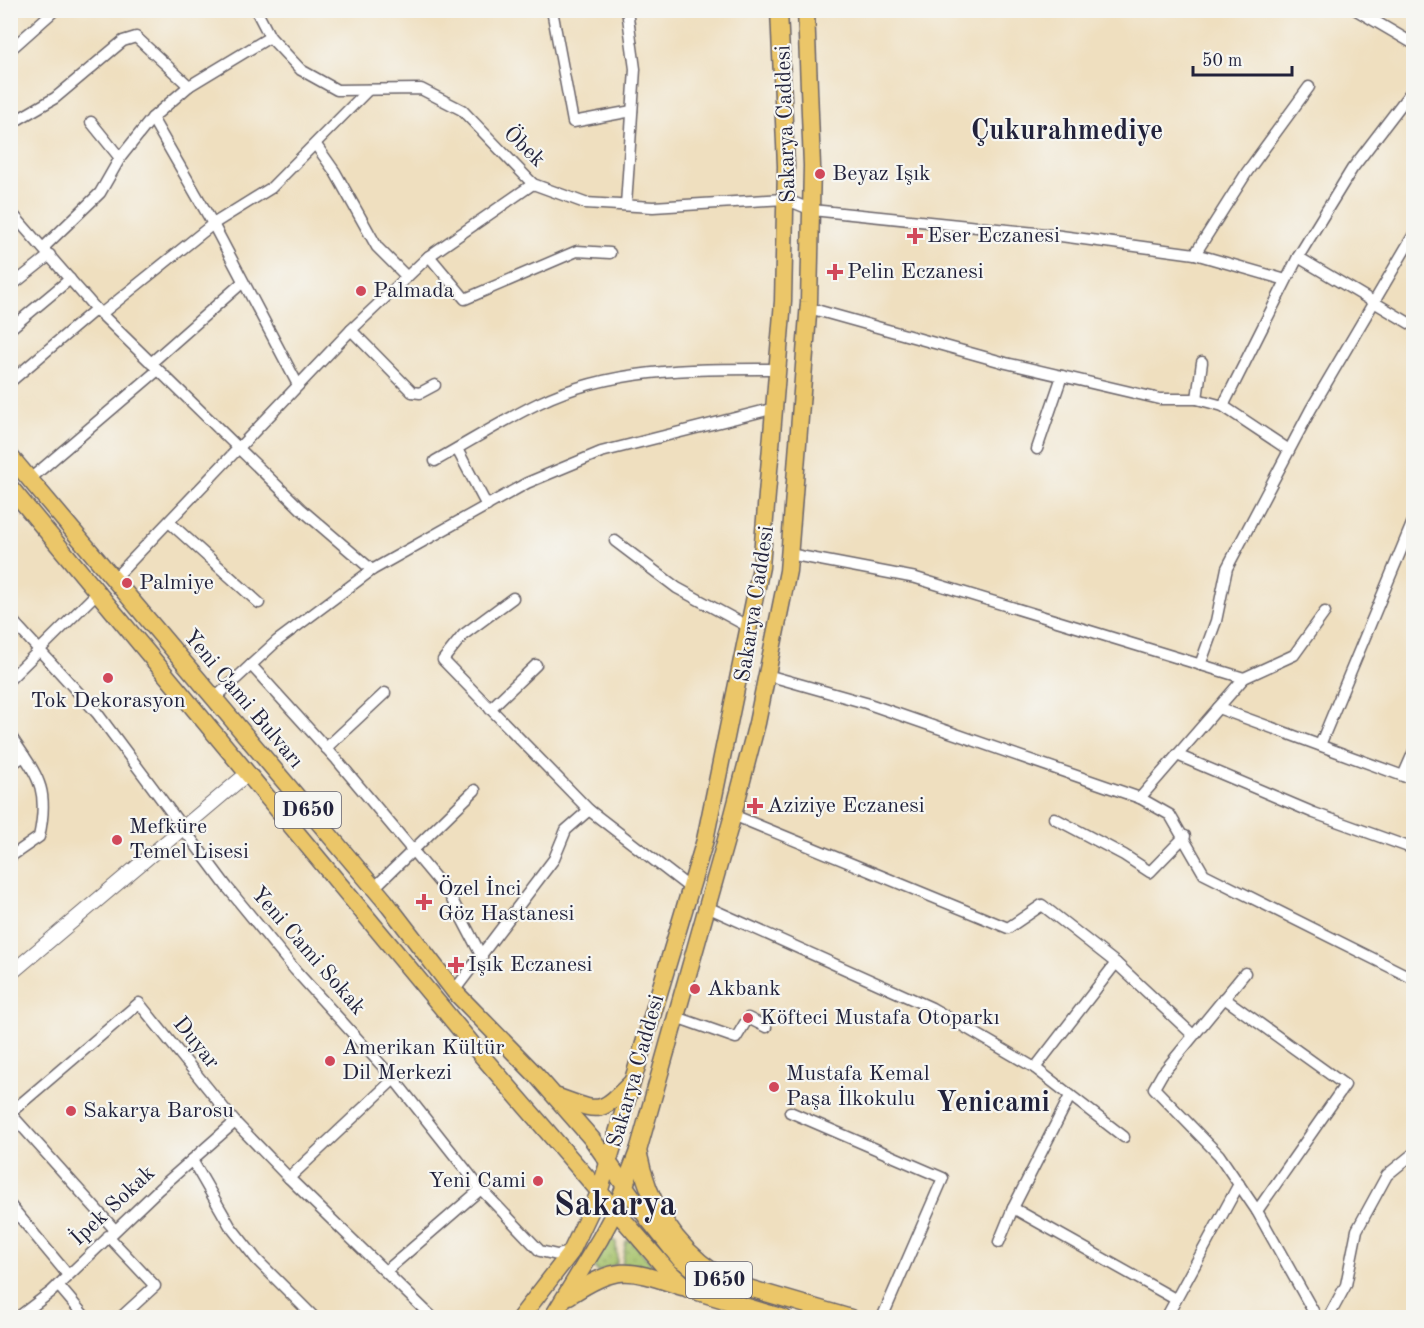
<svg xmlns="http://www.w3.org/2000/svg" width="1424" height="1328" font-family="'Old Standard TT',serif">
<style>
.grass{fill:url(#grass-dots);stroke:#637252;stroke-width:1.5}
.lines{fill:none;stroke-linecap:round;stroke-linejoin:round}
.minor-casing{stroke:#6a6469;stroke-width:13}
.tertiary-casing{stroke:#6a6469;stroke-width:16}
.primary-casing{stroke:#6a6469;stroke-width:19}
.minor{stroke:#fff;stroke-width:10}
.tertiary{stroke:#fff;stroke-width:14}
.primary{stroke:#ebc669;stroke-width:16}
.poi-dot{fill:#d1495b;stroke:#f6f6f2;stroke-width:2}
.labels{text-anchor:middle;dominant-baseline:central;stroke-width:4.5;stroke-linejoin:round;paint-order:stroke}
.shield{fill:#f6f6f2;stroke:#626272;stroke-width:1.5}
.shield-label{font-size:21px;font-weight:bold;fill:#22223b}
.street-label{font-size:22px;fill:#22223b;stroke:#f6f6f2}
.poi-label{font-size:22px;fill:#22223b;stroke:#f6f6f2;text-anchor:start}
.district-label{font-size:28px;font-weight:bold;fill:#22223b;stroke:#f6f6f2}
.town-label{font-size:34px;font-weight:bold;fill:#22223b;stroke:#f6f6f2}
</style>
<defs>
<pattern id="grass-dots" width="8" height="8" patternUnits="userSpaceOnUse" patternTransform="scale(1.5)"><rect width="8" height="8" fill="#a4c168"/><path d="M2 2h.1M6 6h.1" fill="none" stroke="#859c57" stroke-width="1.8" stroke-linecap="round"/></pattern>
</defs>
<rect width="100%" height="100%" fill="#f6f6f2"/>
<filter id="ink" filterUnits="userSpaceOnUse"><feTurbulence type="fractalNoise" baseFrequency=".0167" numOctaves="2"/><feDisplacementMap in="SourceGraphic" scale="12" xChannelSelector="R" yChannelSelector="G"/><feConvolveMatrix kernelMatrix="1 2 1 2 8 2 1 2 1" color-interpolation-filters="sRGB"/></filter>
<filter id="wash" filterUnits="userSpaceOnUse"><feTurbulence type="fractalNoise" baseFrequency=".008" numOctaves="4" result="noise"/><feDisplacementMap in="SourceGraphic" scale="24" xChannelSelector="R" yChannelSelector="G"/><feGaussianBlur stdDeviation="1.35" result="paint"/><feColorMatrix in="noise" values="0 0 0 0 0 0 0 0 0 0 0 0 0 0 0 0 0 1.4 0 .05"/><feComposite in="paint" operator="in"/></filter>
<g filter="url(#wash)">
<rect width="100%" height="100%" fill="#efdfbf"/>
<g class="grass">
<path d="M610,1239L616,1242L617,1264L598,1272L594,1267Z"/>
<path d="M632,1240L657,1271L638,1265H622L626,1241Z"/>
</g>
</g>
<g filter="url(#ink)">
<g class="lines">
<g class="minor-casing">
<g id="minor">
<path d="M256,10L270,37L301,70L337,90L421,89L462,110L533,184L585,203L653,207L785,199L812,210L1046,234L1195,254L1286,280"/>
<path d="M552,10L573,122L632,111"/>
<path d="M1356,10L1414,44"/>
<path d="M10,50L55,10"/>
<path d="M152,118L213,224L298,385"/>
<path d="M91,122L120,158"/>
<path d="M10,124L55,98L123,41L136,37L189,86"/>
<path d="M316,145L335,172L377,247L407,277"/>
<path d="M626,205L635,69L627,10"/>
<path d="M10,211L96,309L301,509L372,570"/>
<path d="M43,248L100,193L120,158L152,118L189,86L270,37"/>
<path d="M1195,254L1247,172L1309,87"/>
<path d="M429,256L465,299L577,251L610,253"/>
<path d="M1298,257L1414,326"/>
<path d="M10,287L50,255"/>
<path d="M809,308L1006,363L1160,399H1197L1223,406L1289,450"/>
<path d="M101,314L213,224L271,188L368,90"/>
<path d="M10,329L70,279"/>
<path d="M351,330L412,392L420,393L435,385"/>
<path d="M151,363L243,282"/>
<path d="M10,382L96,309"/>
<path d="M1197,399L1202,362"/>
<path d="M1223,406L1298,257L1352,169L1414,88"/>
<path d="M457,449L487,506"/>
<path d="M1037,449L1062,376"/>
<path d="M435,461C469,442 504,420 539,403C613,367 697,369 778,369"/>
<path d="M30,479L158,370"/>
<path d="M169,522L259,603"/>
<path d="M615,541L677,588L749,627"/>
<path d="M113,580L351,330L429,256L533,184"/>
<path d="M513,598L463,635L443,660L589,810L690,888"/>
<path d="M10,618L97,713L227,887L295,970L394,1079L481,1189L540,1251L557,1255L570,1252"/>
<path d="M251,665L337,760L449,894L482,957"/>
<path d="M1200,665L1216,621L1227,568L1311,409L1414,234"/>
<path d="M767,675L866,703L1140,798L1244,678L916,578L789,554"/>
<path d="M1244,678L1294,655L1325,612"/>
<path d="M10,679L98,592"/>
<path d="M214,699L277,641L372,570L527,483L601,452L775,408"/>
<path d="M1218,708L1414,780"/>
<path d="M490,709L536,665"/>
<path d="M10,735C37,776 50,786 39,837L10,857"/>
<path d="M1320,745L1414,519"/>
<path d="M326,748L385,693"/>
<path d="M1177,755L1314,813L1414,849"/>
<path d="M10,765L24,756"/>
<path d="M1403,776L1414,751"/>
<path d="M1140,798L1170,815L1204,874L1414,979"/>
<path d="M733,815L1008,928L1042,905L1116,963L1193,1035"/>
<path d="M1054,818L1124,855L1150,872L1185,836"/>
<path d="M374,888L475,790"/>
<path d="M707,907L932,1008L1035,1068L1124,1137"/>
<path d="M1245,973L1162,1074L1154,1088L1219,1155L1257,1211L1317,1318"/>
<path d="M454,991L554,859L566,830L589,810"/>
<path d="M1224,998L1345,1085L1257,1211"/>
<path d="M676,1017L736,1038L748,1018L766,1027"/>
<path d="M1035,1068L1116,963"/>
<path d="M790,1112L943,1178L882,1318"/>
<path d="M10,1113L139,1003L235,1122L289,1178L394,1079"/>
<path d="M10,1113L115,1230"/>
<path d="M192,1160L230,1226L257,1260L315,1318"/>
<path d="M289,1178L433,1318"/>
<path d="M10,1205L68,1275"/>
<path d="M1013,1208L1175,1299"/>
<path d="M108,1236L155,1286L120,1318"/>
<path d="M999,1242L1013,1208L1070,1096"/>
<path d="M386,1271L481,1189"/>
<path d="M58,1285L86,1318"/>
<path d="M17,1318L51,1292L159,1189L235,1122"/>
<path d="M1166,1318L1239,1184"/>
<path d="M1328,1318L1346,1285L1357,1230L1387,1175L1414,1153"/>
</g>
</g>
<g class="tertiary-casing">
<path id="tertiary" d="M10,974L248,773"/>
</g>
<g class="primary-casing">
<g id="primary">
<path d="M10,456L385,901L454,991L536,1075L592,1139L648,1219L680,1259L701,1274L851,1318"/>
<path d="M10,487L482,1056L667,1270L688,1289L784,1318"/>
<path d="M558,1097C600,1112 599,1115 631,1083"/>
<path d="M638,1151C648,1201 672,1244 715,1273"/>
<path d="M569,1296C619,1264 628,1269 682,1287"/>
<path d="M520,1318L571,1252L599,1193L705,840L761,567L783,301L786,166L779,10"/>
<path d="M552,1318L600,1239L615,1211L638,1151L733,815L757,723L788,571L809,302L812,166L806,10"/>
</g>
</g>
<use href="#minor" class="minor"/>
<use href="#tertiary" class="tertiary"/>
<use href="#primary" class="primary"/>
</g>
</g>
<g class="poi-dot">
<circle cx="820" cy="174" r="6"/>
<path d="M912 227h6v6h6v6h-6v6h-6v-6h-6v-6h6z"/>
<path d="M832 263h6v6h6v6h-6v6h-6v-6h-6v-6h6z"/>
<circle cx="361" cy="291" r="6"/>
<circle cx="127" cy="583" r="6"/>
<circle cx="108" cy="678" r="6"/>
<path d="M752 797h6v6h6v6h-6v6h-6v-6h-6v-6h6z"/>
<circle cx="117" cy="840" r="6"/>
<path d="M421 893h6v6h6v6h-6v6h-6v-6h-6v-6h6z"/>
<path d="M453 956h6v6h6v6h-6v6h-6v-6h-6v-6h6z"/>
<circle cx="695" cy="989" r="6"/>
<circle cx="748" cy="1018" r="6"/>
<circle cx="330" cy="1061" r="6"/>
<circle cx="774" cy="1087" r="6"/>
<circle cx="71" cy="1111" r="6"/>
<circle cx="538" cy="1181" r="6"/>
</g>
<g class="labels">
<g class="shield">
<rect x="275" y="792" width="66" height="36" rx="4.5"/>
<rect x="686" y="1262" width="66" height="36" rx="4.5"/>
</g>
<g class="shield-label">
<text x="308" y="810">D650</text>
<text x="719" y="1280">D650</text>
</g>
<g class="street-label">
<text transform="translate(786 124) rotate(-92)">Sakarya Caddesi</text>
<text transform="translate(524 147) rotate(44)">Öbek</text>
<text transform="translate(755 604) rotate(-81)">Sakarya Caddesi</text>
<text transform="translate(243 699) rotate(50)">Yeni Cami Bulvarı</text>
<text transform="translate(308 951) rotate(49)">Yeni Cami Sokak</text>
<text transform="translate(196 1043) rotate(51)">Duyar</text>
<text transform="translate(636 1071) rotate(-74)">Sakarya Caddesi</text>
<text transform="translate(113 1206) rotate(-43)">İpek Sokak</text>
</g>
<g class="poi-label">
<text x="832" y="174">Beyaz Işık</text>
<text x="927" y="236">Eser Eczanesi</text>
<text x="847" y="272">Pelin Eczanesi</text>
<text x="373" y="291">Palmada</text>
<text x="139" y="583">Palmiye</text>
<text x="108" y="701" text-anchor="middle">Tok Dekorasyon</text>
<text x="767" y="806">Aziziye Eczanesi</text>
<text x="129" y="827">Mefküre<tspan x="129" dy="25">Temel Lisesi</tspan></text>
<text x="438" y="889">Özel İnci<tspan x="438" dy="25">Göz Hastanesi</tspan></text>
<text x="468" y="965">Işık Eczanesi</text>
<text x="707" y="989">Akbank</text>
<text x="760" y="1018">Köfteci Mustafa Otoparkı</text>
<text x="342" y="1048">Amerikan Kültür<tspan x="342" dy="25">Dil Merkezi</tspan></text>
<text x="786" y="1074">Mustafa Kemal<tspan x="786" dy="25">Paşa İlkokulu</tspan></text>
<text x="83" y="1111">Sakarya Barosu</text>
<text x="526" y="1181" text-anchor="end">Yeni Cami</text>
</g>
<g class="district-label">
<text x="1067" y="132">Çukurahmediye</text>
<text x="993" y="1104">Yenicami</text>
</g>
<g class="town-label">
<text x="615" y="1206">Sakarya</text>
</g>
</g>
<rect width="1424" height="1328" fill="none" stroke="#f6f6f2" stroke-width="36"/>
<path d="M1193 66v9h99v-9" fill="none" stroke="#22223b" stroke-width="3"/>
<text x="1202" y="66" font-size="18" fill="#22223b" stroke="#f6f6f2" stroke-width="4.5" paint-order="stroke">50 m</text>
</svg>
